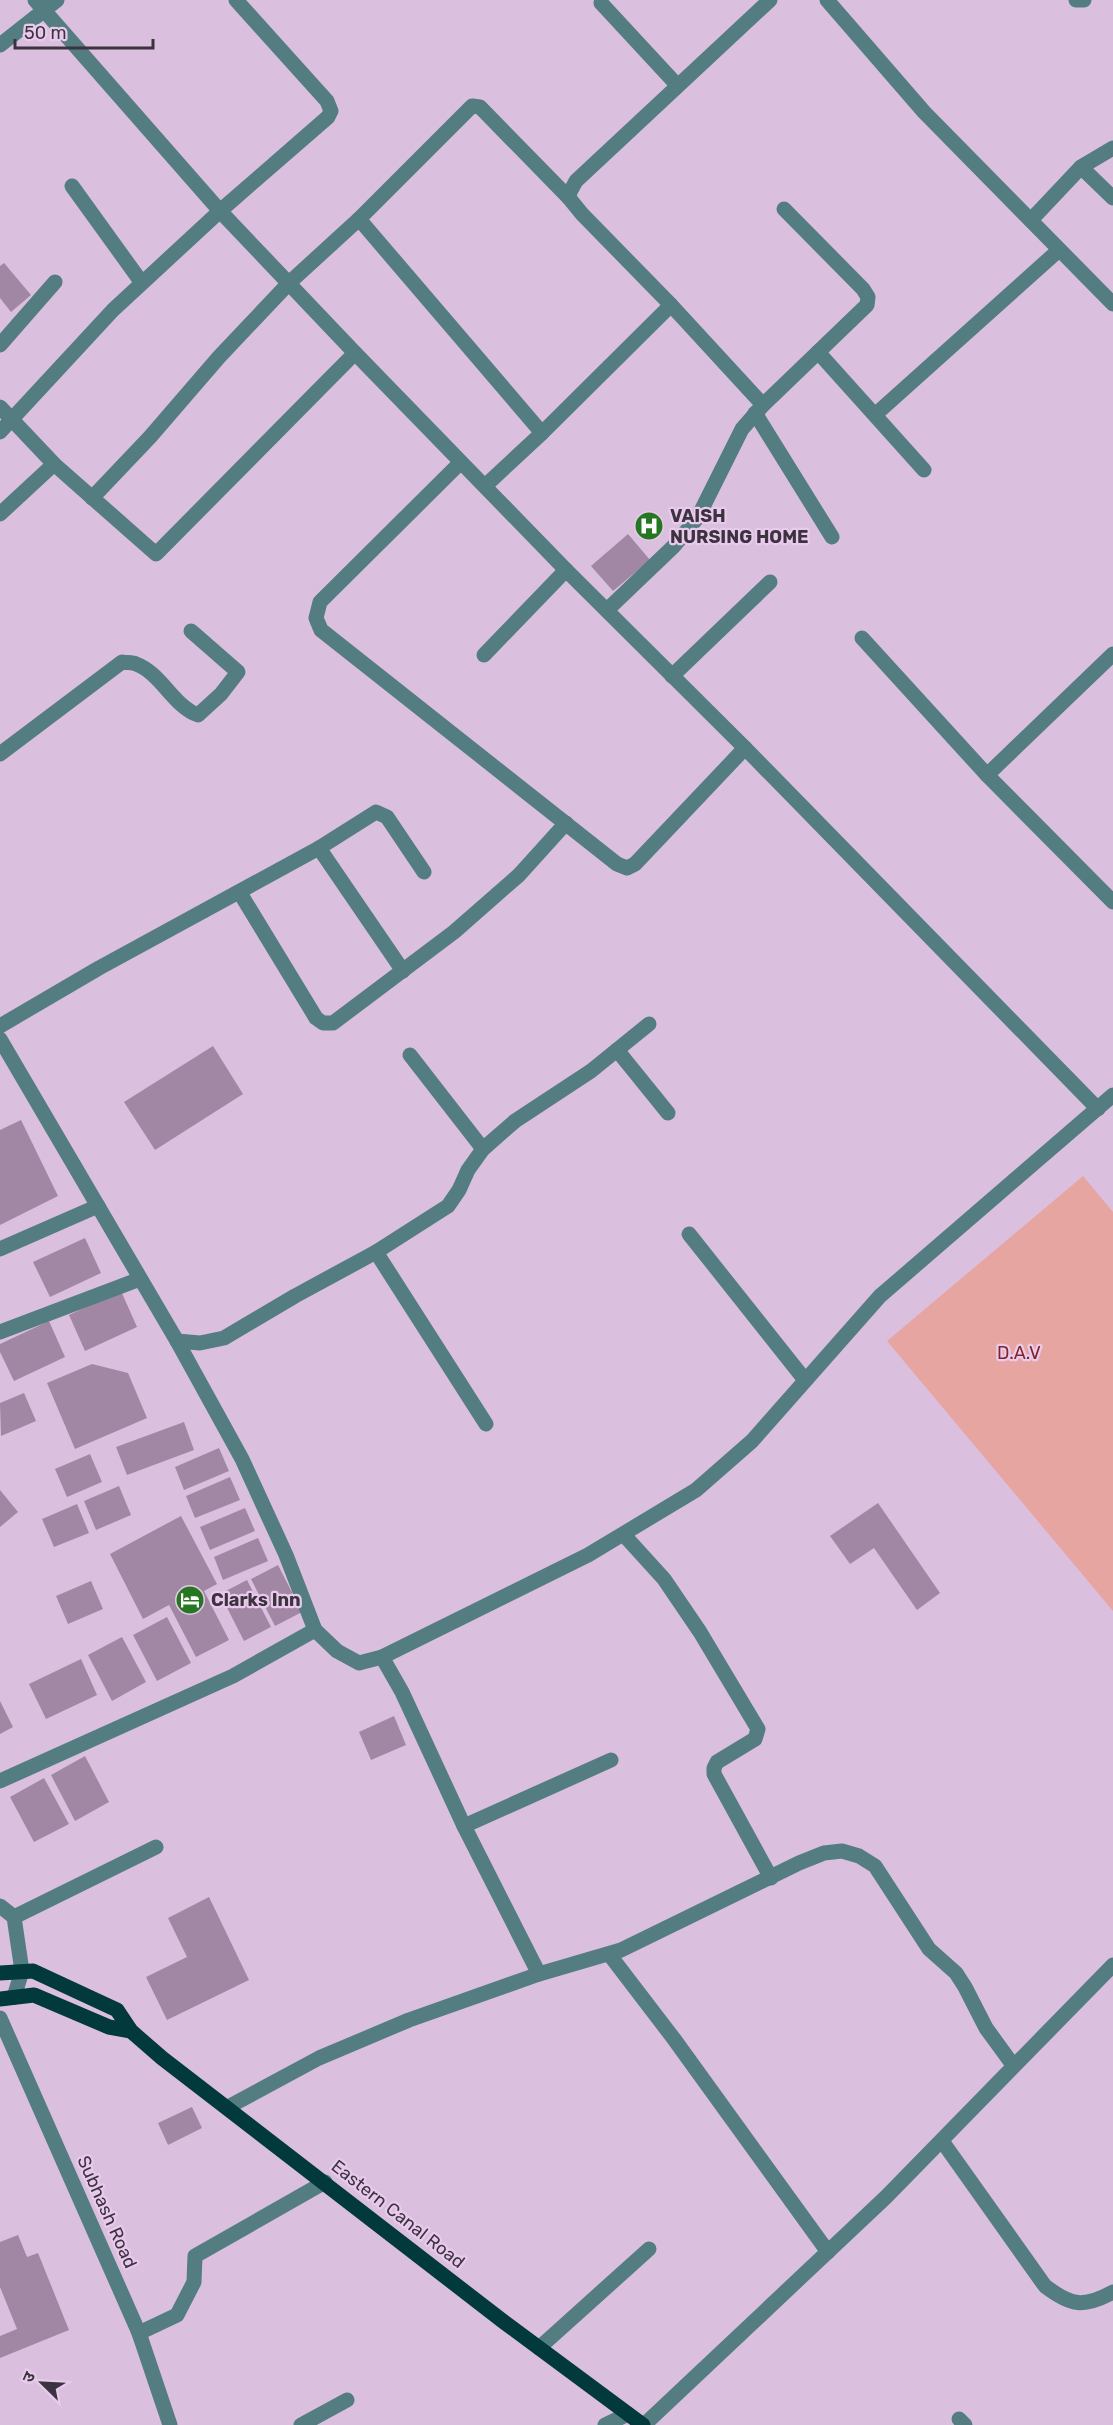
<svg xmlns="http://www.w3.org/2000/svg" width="1113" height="2425" font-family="Rubik,'Noto Sans Devanagari',sans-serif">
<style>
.green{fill:#e7a5a2}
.building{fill:#a287a5}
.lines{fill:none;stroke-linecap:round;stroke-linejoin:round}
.minor{stroke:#537d81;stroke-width:15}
.major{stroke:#02393d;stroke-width:15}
.labels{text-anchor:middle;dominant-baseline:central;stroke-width:4.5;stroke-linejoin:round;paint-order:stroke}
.poi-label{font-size:18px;font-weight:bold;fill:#3d323f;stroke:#e8cbec;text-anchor:start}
.park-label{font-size:18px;fill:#852228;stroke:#e8cbec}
.street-label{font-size:18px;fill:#3d323f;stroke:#e8cbec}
</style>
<rect width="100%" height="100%" fill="#dbbfdf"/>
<path class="green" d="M1083,1176L1113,1212V1611L887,1341Z"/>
<g class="building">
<path d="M4,263L31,295L11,312L0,298V266Z"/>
<path d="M628,534L650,560L613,591L591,566Z"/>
<path d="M213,1046L243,1094L155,1150L124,1102Z"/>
<path d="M21,1120L58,1196L0,1225V1130Z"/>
<path d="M85,1238L101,1273L50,1297L33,1262Z"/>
<path d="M121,1291L137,1327L85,1351L69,1315Z"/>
<path d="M49,1321L65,1357L14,1381L0,1352V1344Z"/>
<path d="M92,1364L128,1373L147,1418L75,1449L47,1383Z"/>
<path d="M24,1393L36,1421L1,1436L0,1403Z"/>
<path d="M184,1422L194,1450L127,1475L116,1447Z"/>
<path d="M219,1448L229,1471L184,1490L175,1467Z"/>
<path d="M90,1454L102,1482L67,1497L55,1469Z"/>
<path d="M230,1477L240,1500L195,1518L186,1496Z"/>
<path d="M119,1486L131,1515L96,1530L84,1501Z"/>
<path d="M0,1490L18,1512L0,1527Z"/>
<path d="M878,1503L940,1593L917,1610L874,1548L850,1564L830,1536Z"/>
<path d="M77,1504L89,1533L54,1547L42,1519Z"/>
<path d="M245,1508L255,1531L210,1550L200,1527Z"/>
<path d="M181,1516L217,1584L204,1591L229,1640L196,1657L169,1605L143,1619L110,1554Z"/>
<path d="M258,1538L268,1561L223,1580L214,1557Z"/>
<path d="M278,1565L302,1612L275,1626L251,1579Z"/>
<path d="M247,1580L271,1627L244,1641L220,1594Z"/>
<path d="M91,1581L103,1609L68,1624L56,1596Z"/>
<path d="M167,1617L191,1663L157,1681L133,1635Z"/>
<path d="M122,1637L146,1682L112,1701L88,1655Z"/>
<path d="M81,1659L97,1695L46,1719L29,1684Z"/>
<path d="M0,1701L13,1727L0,1734Z"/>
<path d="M394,1716L406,1745L371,1760L359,1732Z"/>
<path d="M85,1756L109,1802L75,1821L51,1775Z"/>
<path d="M44,1778L69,1824L34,1842L10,1797Z"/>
<path d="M209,1897L249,1980L167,2020L146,1977L187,1957L168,1918Z"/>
<path d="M192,2107L202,2128L168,2145L158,2123Z"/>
<path d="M18,2235L27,2257L38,2253L69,2330L0,2358V2336L17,2329L0,2287V2242Z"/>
</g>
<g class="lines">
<g class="minor">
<path d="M35,0L220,211L355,353L566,570L745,748L1098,1109"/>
<path d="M827,0L924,112L1113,304"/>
<path d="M1076,0H1084"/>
<path d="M601,3L677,85"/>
<path d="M0,45L57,0"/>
<path d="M1113,148L1081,167L1113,198"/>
<path d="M72,186L142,283"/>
<path d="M359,219L542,433"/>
<path d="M1031,220L1081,167"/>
<path d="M0,345L55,282"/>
<path d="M818,352L924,470"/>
<path d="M763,405L671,305L582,214L569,198L570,192L576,181L770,0"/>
<path d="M0,407L54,464L156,554L355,353"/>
<path d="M755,413L832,537"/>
<path d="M876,414L1059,250"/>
<path d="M0,432L113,310L220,211L328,117L331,111L327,101L236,0"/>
<path d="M460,463L320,602L316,618L321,630L617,864L627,868L635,864L745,748"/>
<path d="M485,486L542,433L671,305"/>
<path d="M92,498L150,437L219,357L289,283L359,219L472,106L480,107L569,198"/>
<path d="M0,514L54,464"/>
<path d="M607,610L674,546L698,517L742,429L763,405L867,305L868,297L863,289L784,209"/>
<path d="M862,638L987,775L1113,902"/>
<path d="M484,655L566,570"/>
<path d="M672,676L770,582"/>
<path d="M0,754L122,662C126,663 132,662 136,664C161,673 174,707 198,715L221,694L238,672L191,631"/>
<path d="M987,775L1113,654"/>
<path d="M319,848L403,971"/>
<path d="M240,893L316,1018L323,1023H333L454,932L519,875L566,823"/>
<path d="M0,1026L99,968L319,848L376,812L387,817L424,872"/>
<path d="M0,1039L177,1341L242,1459L286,1555L315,1630L337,1651L359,1663L382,1657L588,1555L696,1490L752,1441L880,1296L1113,1095"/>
<path d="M617,1050L668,1113"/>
<path d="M410,1055L483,1149"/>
<path d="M689,1234L805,1380"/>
<path d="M0,1249L98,1206"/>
<path d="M376,1252L486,1424"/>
<path d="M0,1332L140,1279"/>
<path d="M177,1341L200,1343L224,1338L295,1296L376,1252L448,1206L459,1190L468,1170L483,1149L515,1121L591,1071L649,1024"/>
<path d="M624,1535L664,1579L700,1632L758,1729L755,1739L717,1762L714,1768V1774L771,1878"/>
<path d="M382,1657L402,1692L464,1826L539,1974"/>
<path d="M0,1781L233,1676L315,1630"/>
<path d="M464,1826L611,1760"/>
<path d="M0,1906L14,1917L22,1971L14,1997"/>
<path d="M14,1917L156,1847"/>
<path d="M609,1954L674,2039L828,2252"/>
<path d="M0,2018L139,2333L170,2425"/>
<path d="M228,2107L319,2058L409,2020L539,1974L621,1950L799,1863L824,1853L842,1851L859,1856L875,1866L929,1949L956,1973L965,1987L986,2028L1013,2065"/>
<path d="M942,2141L1045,2286C1071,2306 1084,2308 1113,2292"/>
<path d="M139,2333L177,2315L194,2282L195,2256L325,2182"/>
<path d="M539,2348L649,2249"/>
<path d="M959,2419L965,2425"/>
<path d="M301,2425L347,2400"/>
<path d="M605,2425L628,2414"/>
<path d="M644,2425L886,2197L1113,1965"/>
</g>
<g class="major">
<path d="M0,1973L33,1971L117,2010L131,2031L162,2058L504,2322L643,2425"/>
<path d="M0,1999L34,1995L109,2027L131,2031"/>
</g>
</g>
<defs>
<g id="hospital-disc" transform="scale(1.5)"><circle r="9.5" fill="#267721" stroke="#e8cbec"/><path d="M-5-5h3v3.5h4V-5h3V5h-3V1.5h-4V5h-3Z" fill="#fff"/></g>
<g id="hotel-disc" transform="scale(1.5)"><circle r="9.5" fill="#267721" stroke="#e8cbec"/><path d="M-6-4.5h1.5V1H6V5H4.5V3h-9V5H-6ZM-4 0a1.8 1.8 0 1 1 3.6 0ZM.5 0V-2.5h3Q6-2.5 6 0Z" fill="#fff"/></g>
</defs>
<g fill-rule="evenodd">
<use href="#hospital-disc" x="649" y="526"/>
<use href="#hotel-disc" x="190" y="1600"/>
</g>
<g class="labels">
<g class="poi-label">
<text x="670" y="516">VAISH<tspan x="670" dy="21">NURSING HOME</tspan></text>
<text x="211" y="1600">Clarks Inn</text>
</g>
<g class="park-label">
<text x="1019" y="1353">D.A.V</text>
</g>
<g class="street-label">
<text transform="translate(107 2212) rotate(66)">Subhash Road</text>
<text transform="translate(398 2214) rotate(38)">Eastern Canal Road</text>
</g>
</g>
<g transform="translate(42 2383) rotate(294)" stroke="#e8cbec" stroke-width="4.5" paint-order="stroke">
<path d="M0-4.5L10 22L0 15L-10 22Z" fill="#3d323f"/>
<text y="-9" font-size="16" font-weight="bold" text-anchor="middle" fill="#3d323f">उ</text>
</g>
<path d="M15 39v9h138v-9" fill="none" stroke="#3d323f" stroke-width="3"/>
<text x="24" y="39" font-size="18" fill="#3d323f" stroke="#e8cbec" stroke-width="4.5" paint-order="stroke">50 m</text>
</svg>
